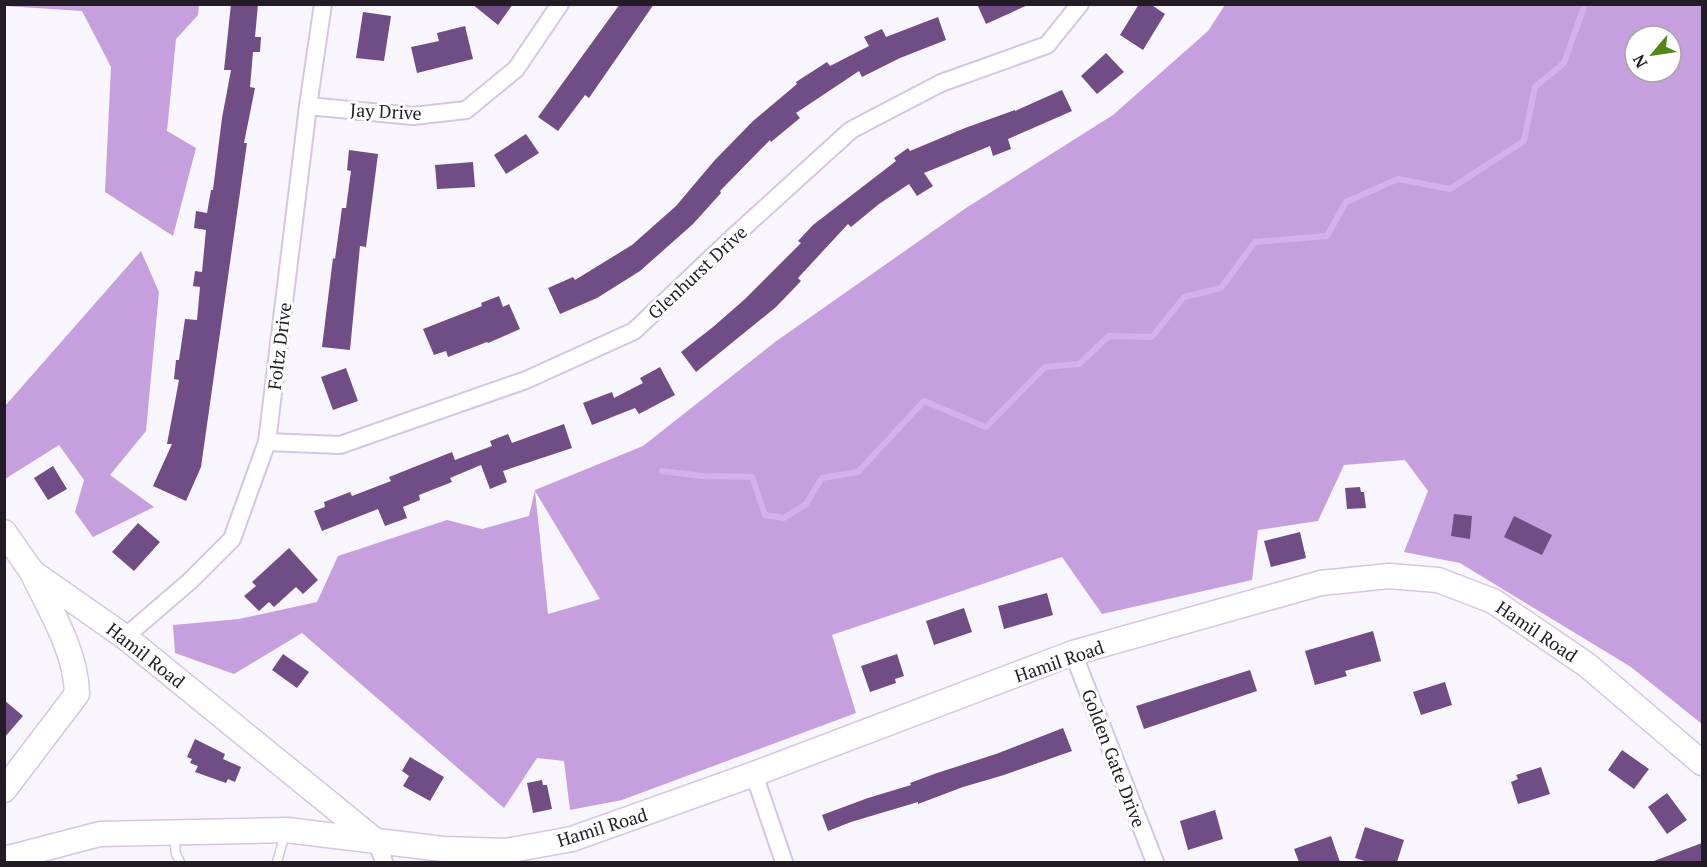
<svg xmlns="http://www.w3.org/2000/svg" width="1707" height="867" font-family="'PT Serif',serif">
<style>
.forest{fill:#c6a0de;fill-rule:evenodd}
.lines{fill:none;stroke-linecap:round;stroke-linejoin:round}
.stream{stroke:#d6afef;stroke-width:6}
.building{fill:#704d85}
.lane-casing{stroke:#d7c5e4;stroke-width:11}
.street-casing{stroke:#d7c5e4;stroke-width:20}
.secondary-casing{stroke:#d7c5e4;stroke-width:27}
.lane{stroke:#fff;stroke-width:8}
.street{stroke:#fff;stroke-width:16}
.secondary{stroke:#fff;stroke-width:24}
.labels{text-anchor:middle;dominant-baseline:central;stroke-width:6;stroke-linejoin:round;paint-order:stroke}
.street-label{font-size:18px;fill:#231c27;stroke:#fff}
</style>
<rect width="100%" height="100%" fill="#f9f5fc"/>
<g class="forest">
<path d="M4,5H199L198,15L176,39L167,131L196,148L173,236L105,192L111,67L82,11L5,6Z"/>
<path d="M1225,5H1702V724L1631,667L1460,563L1404,552L1428,491L1405,460L1344,465L1318,521L1258,530L1252,580L1102,614L1062,557L832,635L856,713L622,800L570,810L564,761L537,758L504,808L302,633L234,674L175,653L173,625L239,619L317,602L338,556L447,520L482,529L529,516L535,490L643,446L775,342L966,208L1113,115L1208,31ZM1635,36H1671V72H1635ZM535,491L600,599L548,614Z"/>
<path d="M141,251L159,292L146,431L110,475L154,507L93,537L75,512L84,480L59,445L5,479V406Z"/>
</g>
<g class="lines">
<path class="stream" d="M662,471L703,476L752,477L765,515L784,518L806,504L822,478L858,472L924,401L986,427L1045,367L1079,364L1109,336L1152,337L1184,297L1221,288L1255,242L1327,236L1346,202L1398,179L1450,189L1524,141L1535,87L1564,63L1585,4"/>
</g>
<g class="building">
<path d="M231,4H258L255,37H261L260,52H253L250,87L255,88L244,143H247L201,467L186,501L153,486L172,444H167L179,380L174,379L176,360H179L185,319L197,320L200,287L193,286L195,271L202,272L206,230L194,228L196,211L207,213L211,190H213L222,118L231,70H224Z"/>
<path d="M472,4H513L498,25Z"/>
<path d="M620,4H654L589,98L585,95L558,131L538,117Z"/>
<path d="M977,4H1030L986,24Z"/>
<path d="M1139,4H1150L1165,14L1143,50L1120,35Z"/>
<path d="M363,12L391,16L384,61L356,58Z"/>
<path d="M938,17L946,40L900,58L862,77L859,71L796,113L800,118L771,142L770,140L720,191L721,193L693,224L640,271L597,298L560,314L548,288L573,277L575,280L632,245L676,206L714,161L753,121L797,84L796,82L827,62L830,66L869,46L864,37L882,29L886,37Z"/>
<path d="M465,26L473,59L417,73L411,47L439,41L437,33Z"/>
<path d="M1106,53L1124,72L1097,94L1081,76Z"/>
<path d="M1062,90L1072,111L1008,139L1011,149L993,156L990,146L924,173L933,186L917,196L909,184L879,204L851,227L848,224L798,278L801,281L776,307L696,372L681,352L713,327L745,299L801,243L798,241L813,225L896,161L894,158L908,148L910,151L965,128L1015,110V111Z"/>
<path d="M526,134L539,153L506,174L494,155Z"/>
<path d="M349,150L378,154L366,247L360,246L350,350L322,347L333,258L335,259L342,208H346L351,171L347,170Z"/>
<path d="M473,162L475,187L437,189L435,165Z"/>
<path d="M499,296L503,307L509,304L520,329L488,343L487,342L448,357L446,351L434,355L423,329L482,306L481,303Z"/>
<path d="M660,367L675,395L639,414L635,408L592,425L583,403L612,392L614,398L643,383L640,378Z"/>
<path d="M346,368L358,401L333,410L321,377Z"/>
<path d="M564,424L572,448L503,471L507,482L490,489L481,465L450,478L452,482L419,495L420,500L403,507L407,518L385,526L378,509L322,531L314,511L325,507L324,502L350,492L352,496L391,481L389,477L452,452L455,460L492,446L490,441L508,434L512,443Z"/>
<path d="M53,466L67,489L48,500L34,478Z"/>
<path d="M1360,487L1361,492H1364L1366,508L1347,509L1345,488Z"/>
<path d="M1454,514L1472,516L1470,539L1451,536Z"/>
<path d="M1514,516L1552,535L1542,555L1504,537Z"/>
<path d="M138,523L160,542L134,571L112,552Z"/>
<path d="M1300,532L1306,558L1271,567L1264,541Z"/>
<path d="M289,548L318,580L303,594L296,587L274,607L269,602L259,611L244,596L256,586L252,582Z"/>
<path d="M1047,593L1053,615L1004,629L998,606Z"/>
<path d="M964,608L972,632L934,645L926,621Z"/>
<path d="M1373,631L1381,661L1345,671L1347,676L1315,685L1305,651Z"/>
<path d="M283,654L309,672L297,688L272,670Z"/>
<path d="M897,654L904,676L895,679L896,683L870,692L861,666Z"/>
<path d="M1250,670L1257,691L1144,729L1136,706Z"/>
<path d="M1445,682L1452,705L1421,715L1413,692Z"/>
<path d="M4,700L23,716L4,738Z"/>
<path d="M1063,728L1072,751L1004,775L963,787L918,804V802L851,822L828,831L822,815L868,798L911,785L910,783L937,773L996,754Z"/>
<path d="M195,739L225,754L223,759L241,767L235,782L228,779L226,783L195,772L198,766L190,763L192,759L187,757Z"/>
<path d="M1622,750L1649,769L1634,789L1608,770Z"/>
<path d="M410,757L444,777L430,801L403,786L409,776L402,771Z"/>
<path d="M1541,767L1550,794L1518,804L1511,782L1518,779L1516,775Z"/>
<path d="M542,780L543,785H547L552,809L533,813L527,783Z"/>
<path d="M1667,793L1687,820L1667,834L1648,807Z"/>
<path d="M1215,810L1223,839L1188,850L1180,821Z"/>
<path d="M1365,827L1404,840L1397,862H1368L1355,858Z"/>
<path d="M1331,836L1340,862H1299L1294,849Z"/>
<path d="M1702,843V862H1654V861Z"/>
</g>
<g class="lines">
<g class="lane-casing">
<g id="lane">
<path d="M174,834L176,854L180,862"/>
<path d="M277,862L285,834"/>
</g>
</g>
<g class="street-casing">
<g id="street">
<path d="M308,106L413,116L466,110L516,69L560,4"/>
<path d="M267,442L340,445L526,380L634,331L731,239L851,130L941,83L1047,45L1080,4"/>
<path d="M125,637L190,581L232,539L267,442L308,106L323,4"/>
<path d="M1073,653L1155,862"/>
<path d="M754,774L784,862"/>
<path d="M377,842L384,862"/>
</g>
</g>
<g class="secondary-casing">
<g id="secondary">
<path d="M4,532L32,572L125,637L377,842"/>
<path d="M4,790L77,694C76,651 51,612 33,574"/>
<path d="M4,859L100,834L286,830L443,849L506,851L572,839L754,774L1073,653L1321,583L1389,576L1438,580L1493,601L1587,665L1702,763"/>
</g>
</g>
<use href="#lane" class="lane"/>
<use href="#street" class="street"/>
<use href="#secondary" class="secondary"/>
</g>
<g class="labels">
<g class="street-label">
<text transform="translate(386 111) rotate(3)">Jay Drive</text>
<text transform="translate(697 272) rotate(-43)">Glenhurst Drive</text>
<text transform="translate(279 346) rotate(-83)">Foltz Drive</text>
<text transform="translate(1537 631) rotate(34)">Hamil Road</text>
<text transform="translate(146 655) rotate(38)">Hamil Road</text>
<text transform="translate(1059 661) rotate(-19)">Hamil Road</text>
<text transform="translate(1114 758) rotate(69)">Golden Gate Drive</text>
<text transform="translate(602 827) rotate(-17)">Hamil Road</text>
</g>
</g>
<rect width="1707" height="867" fill="none" stroke="#231c27" stroke-width="12"/>
<g transform="translate(1653 54) rotate(241)"><circle r="28" fill="#ffffff" stroke="#a7a4a9" stroke-width="1.5"/>
<path d="M0-4.5L10 22L0 15L-10 22Z" fill="#55861a"/>
<text y="-9" font-size="16" font-weight="bold" text-anchor="middle" fill="#231c27">N</text>
</g>
</svg>
